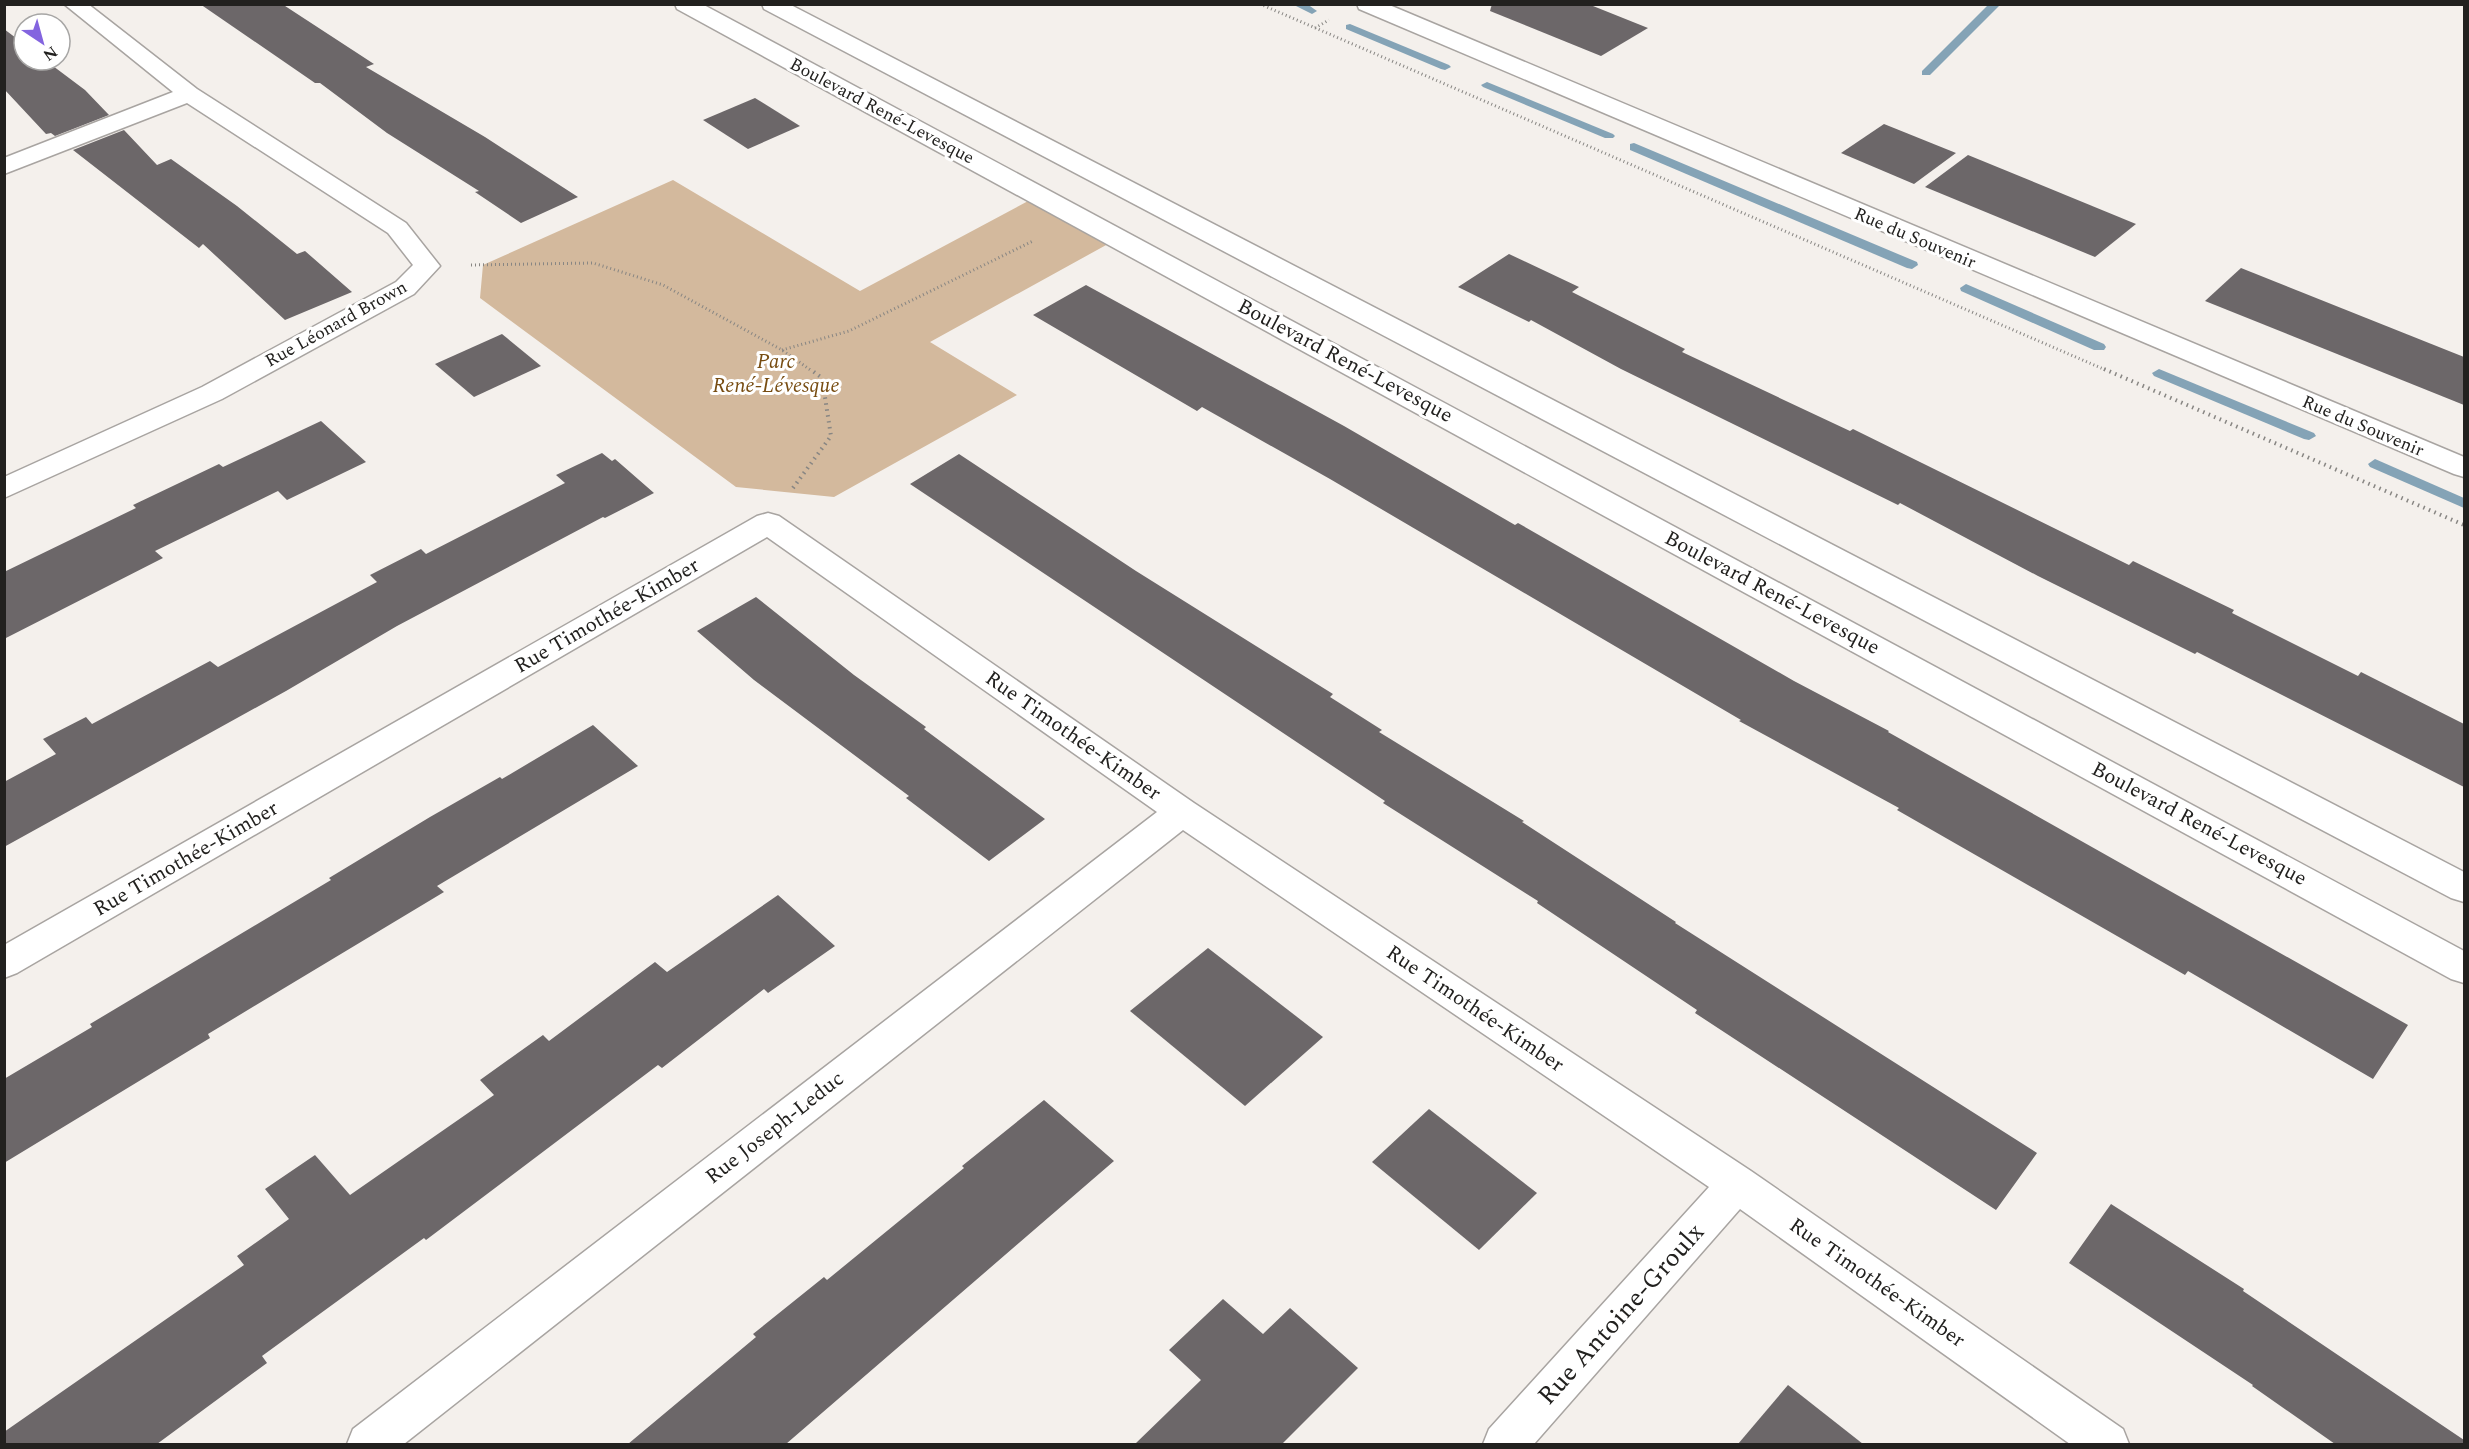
<svg xmlns="http://www.w3.org/2000/svg" width="2469" height="1449" font-family="Spectral,serif">
<style>
.green{fill:#d3b99d}
.lines{fill:none;stroke-linecap:round;stroke-linejoin:round}
.stream{fill:#84a3b6;fill-rule:evenodd}
.building{fill:#6c6769}
.minor-casing{stroke:#a8a4a1;stroke-width:3}
.path-far1{stroke:#888683;stroke-width:3;stroke-dasharray:1 3;stroke-linecap:butt}
.path{stroke:#888683;stroke-width:4;stroke-dasharray:1.5 4.5;stroke-linecap:butt}
.minor{fill:#fff;fill-rule:evenodd}
.labels{text-anchor:middle;dominant-baseline:central;stroke-width:6;stroke-linejoin:round;paint-order:stroke}
.far-street-label{font-size:18px;fill:#22211f;stroke:#fff}
.street-label{font-size:21px;fill:#22211f;stroke:#fff}
.park-label{font-size:21px;font-style:italic;fill:#774c11;stroke:#fff}
.near-street-label{font-size:26px;fill:#22211f;stroke:#fff}
</style>
<rect width="100%" height="100%" fill="#f4f0ec"/>
<path class="green" d="M673,180L860,291L1030,200L1108,244L930,342L1017,395L834,497L736,487L480,298L483,265Z"/>
<g class="lines">
<g class="stream">
<path d="M1292,4H1307L1317,11L1312,14Z"/>
<path d="M1989,4H2001L1930,75H1922V71Z"/>
<path d="M1350,24L1449,65L1451,67L1445,70L1441,69L1346,29V25Z"/>
<path d="M1487,82L1613,134L1615,136L1613,138H1605L1483,87L1481,85Z"/>
<path d="M1634,143L1917,262L1918,265L1912,269L1907,268L1630,150V144Z"/>
<path d="M1966,284L2104,344L2106,347L2104,350H2094L1961,291L1960,288Z"/>
<path d="M2159,369L2314,433L2316,436L2309,440L2304,439L2154,376L2152,373Z"/>
<path d="M2375,459L2464,498V508L2370,467L2368,464Z"/>
</g>
</g>
<g class="building">
<path d="M200,4H282L374,64L366,67L485,137L578,197L521,223L475,192L479,191L387,133L320,83H315Z"/>
<path d="M1492,4H1588L1648,28L1601,56L1490,11Z"/>
<path d="M4,29L24,44V60H45L85,90L109,115L55,136L51,133L46,134L4,89Z"/>
<path d="M755,98L800,126L748,149L703,120Z"/>
<path d="M1884,124L1956,153L1914,184L1841,153Z"/>
<path d="M124,130L157,165L171,159L237,206L297,254L305,251L352,292L285,320L203,244L199,248L73,150Z"/>
<path d="M1968,155L2046,187L2136,224L2095,257L1925,187Z"/>
<path d="M1509,254L1579,287L1572,292L1685,349L1682,352L1850,431L1853,429L2129,565L2133,561L2234,610L2232,613L2358,676L2361,672L2464,724V787L2197,652L2195,654L2038,576L1900,503L1898,505L1621,369L1531,320L1529,322L1458,287Z"/>
<path d="M2241,268L2464,357V405L2205,301Z"/>
<path d="M1086,285L1344,426L1515,525L1518,523L1794,681L1889,731L1888,732L2408,1025L2373,1079L2188,971L2185,975L1897,810L1899,808L1739,721L1741,720L1330,479L1202,407L1197,411L1033,315Z"/>
<path d="M502,334L541,366L474,397L435,364Z"/>
<path d="M321,421L366,462L287,500L278,491L155,551L163,558L4,639V572L136,508L133,505L219,464L223,467Z"/>
<path d="M602,453L612,461L615,459L654,493L605,518L603,517L397,626L286,691L4,847V782L56,754L43,739L86,717L92,724L210,661L218,667L377,582L370,575L421,549L426,554L565,483L556,475Z"/>
<path d="M959,454L1136,571L1333,694L1330,697L1382,730L1379,732L1524,821L1522,822L1676,922L1675,923L2037,1153L1996,1210L1695,1013L1697,1010L1537,903L1538,901L1383,803L1385,801L910,484Z"/>
<path d="M756,597L854,675L926,727L924,729L1045,819L989,861L906,798L909,796L754,680L697,631Z"/>
<path d="M593,725L638,766L437,886L444,892L208,1034L210,1038L4,1163V1079L92,1027L90,1024L331,880L329,878L430,817L500,777L502,779Z"/>
<path d="M778,895L835,946L768,993L764,989L662,1068L658,1065L426,1240L424,1238L262,1356L267,1363L157,1444H4V1432L244,1265L237,1256L289,1219L265,1189L315,1155L350,1195L494,1095L480,1080L543,1035L549,1041L655,962L667,972Z"/>
<path d="M1208,948L1323,1037L1245,1106L1130,1011Z"/>
<path d="M1044,1100L1114,1161L786,1444H628L756,1337L753,1334L824,1277L827,1280L964,1168L962,1166Z"/>
<path d="M1429,1109L1537,1193L1479,1250L1372,1162Z"/>
<path d="M2111,1204L2244,1289L2243,1291L2464,1440V1444H2335L2252,1386L2253,1385L2069,1263Z"/>
<path d="M1223,1299L1263,1334L1290,1308L1358,1368L1282,1444H1135L1201,1380L1169,1350Z"/>
<path d="M1788,1385L1863,1444H1738Z"/>
</g>
<g class="lines">
<g class="minor-casing">
<g id="minor">
<path d="M64,4H88L197,89L406,223L440,266L414,294L222,399L4,498V477L202,387L396,282L413,265L388,233L187,103L4,174V158L173,92Z"/>
<path d="M675,4H702L2464,951V983L2451,979L677,9Z"/>
<path d="M762,4H789L2464,872V902L2451,898L764,9Z"/>
<path d="M1357,4H1387L2464,457V477L2454,474L1359,9Z"/>
<path d="M768,513L779,516L1194,803L1751,1171L2123,1429L2129,1444H2070L1740,1209L1534,1444H1483L1489,1429L1709,1187L1183,830L404,1444H347L353,1429L1157,812L767,537L17,973L4,978V945L757,516Z"/>
</g>
</g>
<g class="path-far1">
<path d="M1260,4L2108,371"/>
<path d="M1315,28L1329,20"/>
<path d="M471,265L593,263L663,285L782,350L812,371"/>
<path d="M782,350L849,331L1033,241"/>
</g>
<g class="path">
<path d="M2104,369L2464,525"/>
<path d="M793,488L831,436L822,378L810,369"/>
</g>
<use href="#minor" class="minor"/>
</g>
<g class="labels">
<g class="far-street-label">
<text transform="translate(882 111) rotate(28)">Boulevard René-Levesque</text>
<text transform="translate(1915 238) rotate(23)">Rue du Souvenir</text>
<text transform="translate(336 324) rotate(-29)">Rue Léonard Brown</text>
<text transform="translate(2363 426) rotate(23)">Rue du Souvenir</text>
</g>
<g class="street-label">
<text transform="translate(1345 361) rotate(28)">Boulevard René-Levesque</text>
<text transform="translate(1772 593) rotate(28)">Boulevard René-Levesque</text>
<text transform="translate(607 616) rotate(-30)">Rue Timothée-Kimber</text>
<text transform="translate(1073 736) rotate(35)">Rue Timothée-Kimber</text>
<text transform="translate(2199 824) rotate(28)">Boulevard René-Levesque</text>
<text transform="translate(186 859) rotate(-30)">Rue Timothée-Kimber</text>
<text transform="translate(1475 1009) rotate(34)">Rue Timothée-Kimber</text>
<text transform="translate(775 1128) rotate(-38)">Rue Joseph-Leduc</text>
<text transform="translate(1877 1283) rotate(35)">Rue Timothée-Kimber</text>
</g>
<g class="park-label">
<text x="776" y="362">Parc<tspan x="776" dy="24">René-Lévesque</tspan></text>
</g>
<g class="near-street-label">
<text transform="translate(1621 1314) rotate(-48)">Rue Antoine-Groulx</text>
</g>
</g>
<rect width="2469" height="1449" fill="none" stroke="#22211f" stroke-width="12"/>
<g transform="translate(42 42) rotate(144)"><circle r="28" fill="#ffffff" stroke="#a7a6a5" stroke-width="1.5"/>
<path d="M0-4.5L10 22L0 15L-10 22Z" fill="#8364df"/>
<text y="-9" font-size="16" font-weight="bold" text-anchor="middle" fill="#22211f">N</text>
</g>
</svg>
